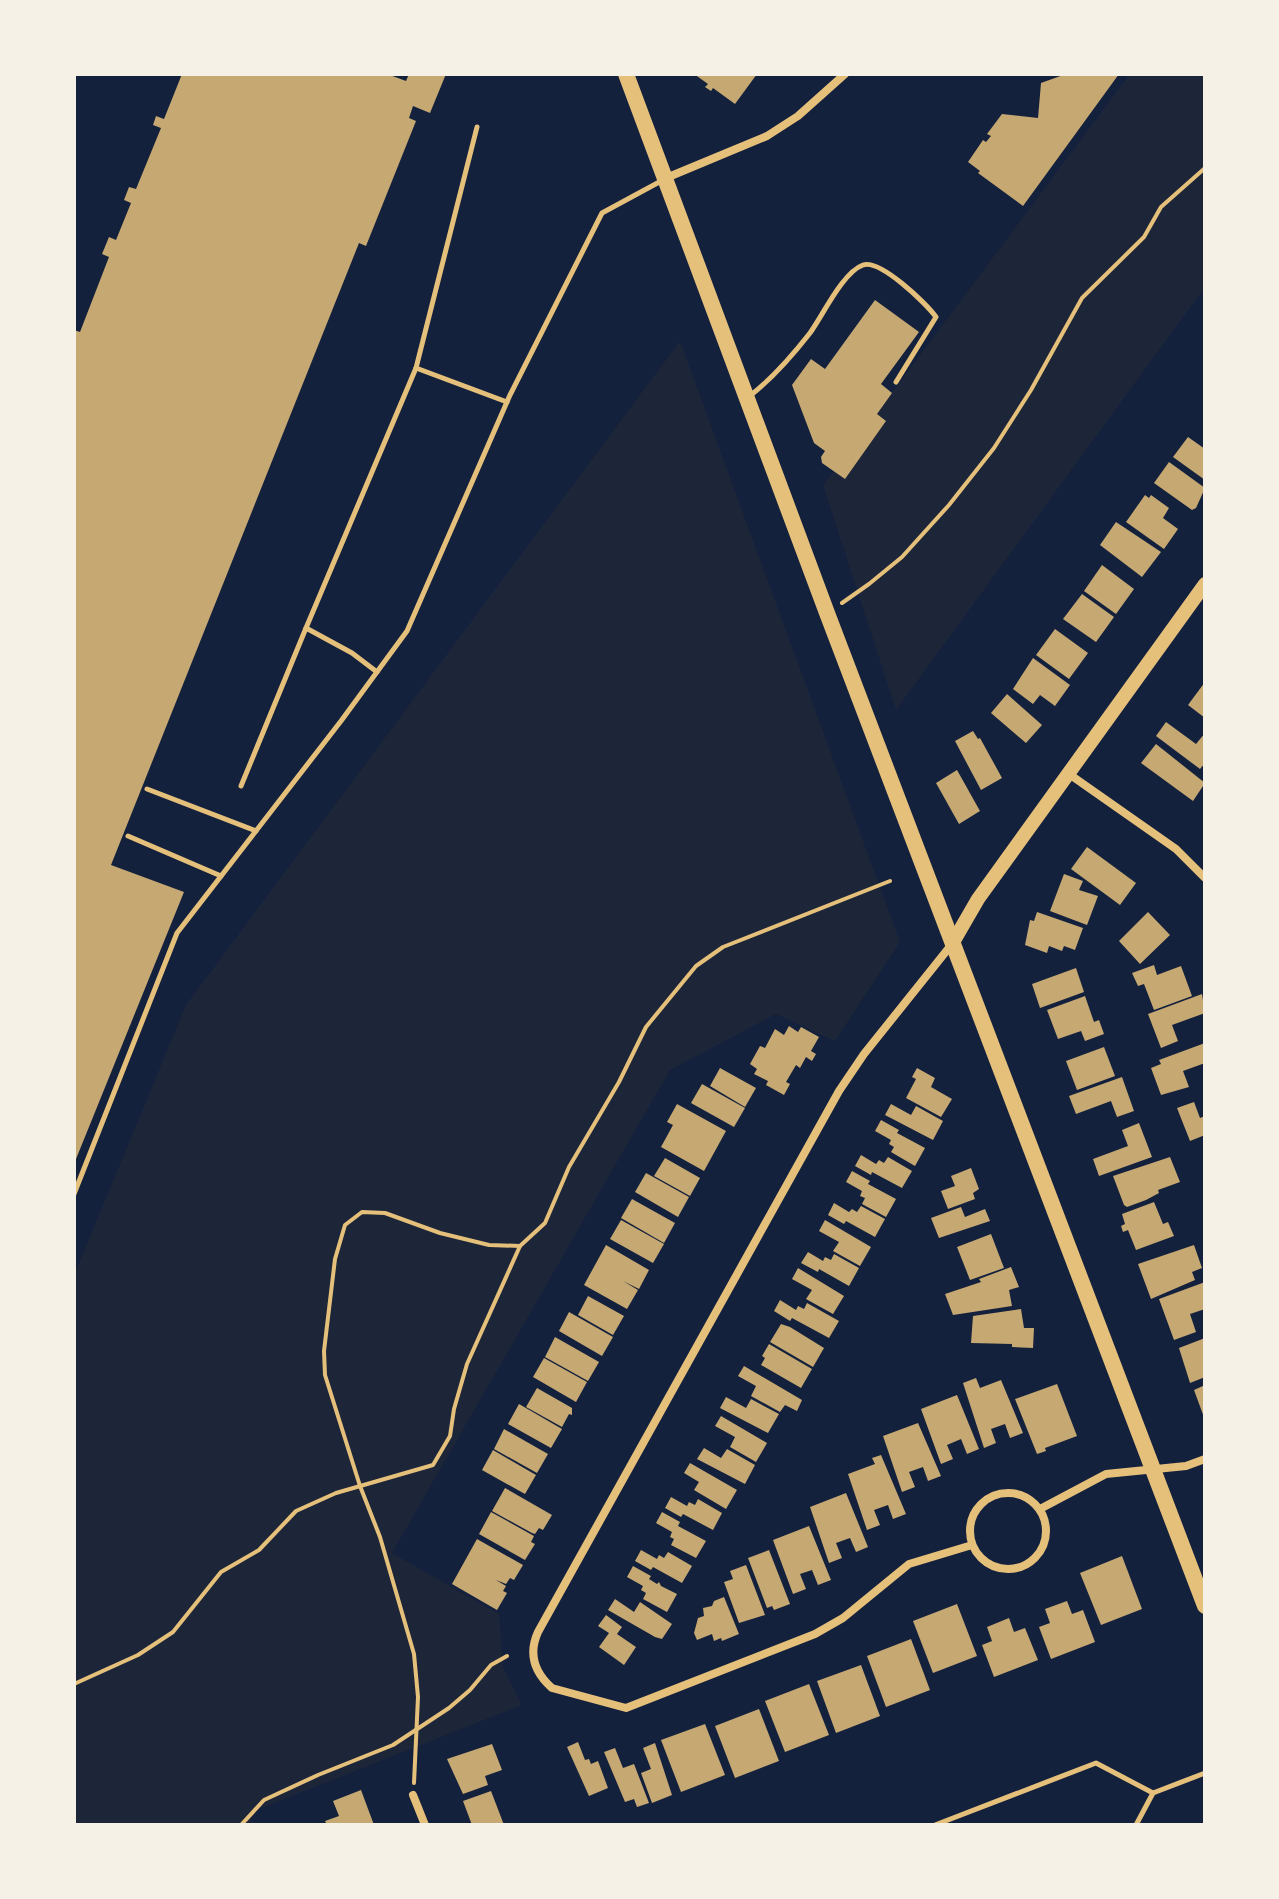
<svg xmlns="http://www.w3.org/2000/svg" width="1279" height="1899" font-family="Bitter,serif">
<style>
.green{fill:#1d2539}
.building{fill:#c6a872}
.lines{fill:none;stroke-linecap:round;stroke-linejoin:round}
.path{stroke:#e5c07b;stroke-width:4}
.service{stroke:#e5c07b;stroke-width:5}
.minor{stroke:#e5c07b;stroke-width:8}
.tertiary{stroke:#e5c07b;stroke-width:14}
.secondary{stroke:#e5c07b;stroke-width:16}
</style>
<rect width="100%" height="100%" fill="#14213d"/>
<g class="green">
<path d="M1130,74H1205V287L896,710L823,485Z"/>
<path d="M680,341L900,942L835,1041L776,1014L670,1070L392,1553L499,1614L503,1667L522,1705L249,1813L252,1825H74V1275L186,1005Z"/>
</g>
<g class="building">
<path d="M182,74H387L406,81L409,74H446L430,113L413,106L409,118L416,121L366,246L359,243L111,865L184,892L74,1164V330L80,332L109,257L102,254L109,237L116,240L131,203L124,200L129,187L136,189L161,128L153,125L156,116L164,119Z"/>
<path d="M694,74H757L735,104L713,88L711,91L705,87L708,84Z"/>
<path d="M1066,74H1119L1023,206L978,173L980,171L968,162L983,140L986,142L991,136L987,134L1002,114L1038,118L1041,83Z"/>
<path d="M875,300L919,332L881,384L892,393L877,414L886,421L845,479L822,463L821,457L825,451L814,443L792,385L811,359L825,369Z"/>
<path d="M1188,437L1205,449V480L1173,457Z"/>
<path d="M1169,462L1205,488L1196,508L1192,510L1154,483Z"/>
<path d="M1145,495L1149,498L1151,495L1169,508L1163,518L1178,529L1164,549L1126,522Z"/>
<path d="M1116,522L1161,552L1142,577L1100,545Z"/>
<path d="M1102,565L1134,589L1116,614L1084,591Z"/>
<path d="M1082,594L1114,617L1096,642L1063,619Z"/>
<path d="M1055,629L1088,653L1069,679L1036,655Z"/>
<path d="M1033,658L1070,685L1055,706L1040,695L1033,704L1013,689Z"/>
<path d="M1205,682V718L1188,705Z"/>
<path d="M1007,694L1042,725L1026,743L991,713Z"/>
<path d="M1166,722L1196,744L1205,733V763L1200,769L1156,736Z"/>
<path d="M973,731L978,739L980,738L1002,778L981,790L955,741Z"/>
<path d="M1156,744L1205,783L1193,801L1141,763Z"/>
<path d="M957,770L980,811L959,824L936,783Z"/>
<path d="M1087,847L1136,883L1120,905L1071,869Z"/>
<path d="M1064,874L1083,881L1079,890L1098,896L1087,925L1050,911Z"/>
<path d="M1037,912L1083,928L1075,950L1064,946L1062,951L1049,946L1047,953L1025,945L1030,920L1034,921Z"/>
<path d="M1148,912L1170,935L1140,964L1119,941Z"/>
<path d="M1154,965L1157,975L1181,966L1192,996L1154,1010L1144,984L1138,986L1132,973Z"/>
<path d="M1076,968L1084,992L1040,1008L1032,984Z"/>
<path d="M1202,994L1205,1013L1172,1025L1178,1041L1161,1048L1148,1014Z"/>
<path d="M1085,996L1094,1022L1099,1020L1104,1034L1085,1041L1081,1031L1058,1039L1047,1010Z"/>
<path d="M789,1026L798,1032L801,1027L819,1037L811,1051L816,1054L812,1061L806,1057L800,1068L796,1065L786,1082L790,1084L784,1095L766,1085L768,1081L754,1074L757,1069L750,1064L760,1046L765,1048L775,1029L784,1035Z"/>
<path d="M1205,1043V1063L1183,1071L1189,1087L1161,1095L1151,1068L1161,1064L1159,1060Z"/>
<path d="M1104,1047L1115,1076L1077,1090L1066,1061Z"/>
<path d="M720,1068L756,1088L745,1107L710,1086Z"/>
<path d="M917,1068L935,1078L931,1087L952,1099L941,1117L906,1098L916,1079L912,1077Z"/>
<path d="M1122,1077L1134,1111L1117,1117L1111,1101L1076,1114L1069,1096Z"/>
<path d="M702,1084L745,1108L734,1127L691,1103Z"/>
<path d="M1194,1102L1200,1118L1205,1116V1135L1190,1141L1177,1108Z"/>
<path d="M677,1104L726,1131L704,1171L661,1147L673,1125L667,1122Z"/>
<path d="M891,1104L911,1115L916,1106L943,1121L933,1140L885,1115Z"/>
<path d="M881,1120L899,1130L897,1133L925,1148L915,1166L891,1152L894,1147L889,1144L891,1140L875,1131Z"/>
<path d="M1139,1123L1152,1157L1099,1176L1093,1159L1128,1146L1122,1130Z"/>
<path d="M861,1155L876,1164L879,1160L884,1163L888,1157L912,1171L902,1188L872,1172L871,1175L855,1166Z"/>
<path d="M1170,1157L1180,1182L1158,1190L1159,1193L1146,1200L1127,1207L1124,1205L1113,1176Z"/>
<path d="M665,1158L700,1178L690,1196L654,1176Z"/>
<path d="M971,1168L979,1189L973,1193L975,1199L948,1209L941,1191L955,1186L951,1176Z"/>
<path d="M852,1171L870,1181L868,1184L896,1199L886,1217L862,1204L865,1198L860,1196L862,1191L846,1182Z"/>
<path d="M646,1173L689,1197L678,1217L635,1192Z"/>
<path d="M632,1199L675,1223L664,1243L621,1218Z"/>
<path d="M1154,1202L1163,1224L1168,1222L1174,1236L1136,1250L1128,1230L1123,1232L1121,1226L1125,1224L1122,1214Z"/>
<path d="M834,1203L849,1212L852,1209L857,1212L861,1206L885,1219L875,1237L846,1221L844,1224L828,1215Z"/>
<path d="M961,1207L965,1217L985,1209L990,1221L939,1238L931,1218Z"/>
<path d="M621,1220L664,1244L653,1263L610,1239Z"/>
<path d="M825,1220L871,1247L860,1266L833,1251L839,1242L819,1231Z"/>
<path d="M991,1234L1004,1268L970,1280L957,1247Z"/>
<path d="M606,1245L649,1270L639,1289L623,1281L638,1290L627,1309L584,1285Z"/>
<path d="M1194,1245L1202,1268L1192,1272L1195,1280L1151,1299L1138,1264Z"/>
<path d="M808,1252L823,1261L825,1257L831,1260L834,1254L859,1268L849,1286L819,1269L818,1272L801,1263Z"/>
<path d="M1011,1267L1019,1287L1009,1290L1012,1306L953,1315L945,1294L981,1282L979,1279Z"/>
<path d="M798,1268L844,1296L833,1314L806,1299L812,1290L792,1279Z"/>
<path d="M1205,1282V1309L1190,1314L1196,1332L1174,1340L1159,1299Z"/>
<path d="M588,1296L624,1316L613,1335L578,1315Z"/>
<path d="M780,1300L796,1310L798,1306L804,1309L807,1303L839,1321L829,1338L792,1318L790,1321L774,1311Z"/>
<path d="M1021,1309L1024,1328H1034L1033,1348L1012,1347V1344L971,1343L973,1316Z"/>
<path d="M569,1312L613,1337L602,1356L559,1331Z"/>
<path d="M781,1324L790,1327L824,1348L813,1367L770,1342Z"/>
<path d="M555,1337L599,1362L588,1381L545,1357Z"/>
<path d="M1205,1338V1377L1190,1383L1179,1348Z"/>
<path d="M769,1344L812,1369L801,1388L761,1365L765,1358L762,1356Z"/>
<path d="M544,1358L587,1382L576,1402L533,1377Z"/>
<path d="M744,1366L802,1400L797,1411L785,1405L780,1412L751,1396L756,1386L738,1376Z"/>
<path d="M976,1378L980,1388L1001,1380L1023,1433L1010,1438L1005,1424L991,1429L996,1443L984,1448L963,1383Z"/>
<path d="M1057,1384L1077,1436L1045,1448L1046,1451L1037,1454L1015,1399Z"/>
<path d="M1205,1385V1420L1194,1390Z"/>
<path d="M537,1388L572,1408V1415L569,1414L562,1427L526,1407Z"/>
<path d="M957,1395L979,1449L967,1454L961,1439L947,1445L953,1459L941,1464L921,1409Z"/>
<path d="M726,1397L746,1408L751,1399L779,1414L768,1433L720,1408Z"/>
<path d="M519,1404L562,1429L551,1448L508,1424Z"/>
<path d="M721,1416L767,1443L756,1462L730,1447L735,1437L715,1426Z"/>
<path d="M918,1423L941,1476L928,1481L923,1467L909,1472L915,1487L902,1492L883,1436Z"/>
<path d="M504,1429L548,1454L537,1473L494,1449Z"/>
<path d="M704,1448L721,1458L727,1449L755,1465L745,1484L697,1459Z"/>
<path d="M493,1450L536,1475L525,1494L482,1470Z"/>
<path d="M881,1455L906,1514L893,1519L888,1505L874,1510L880,1525L867,1530L848,1474L875,1464L872,1458Z"/>
<path d="M690,1463L737,1490L726,1509L694,1490L699,1482L684,1473Z"/>
<path d="M505,1488L552,1515L543,1530L539,1528L535,1534L532,1533L492,1511Z"/>
<path d="M846,1493L868,1547L856,1552L850,1538L836,1543L842,1558L829,1563L810,1507Z"/>
<path d="M671,1497L687,1506L689,1502L695,1505L698,1499L722,1513L713,1530L683,1514L681,1517L665,1508Z"/>
<path d="M491,1512L534,1536L531,1542L535,1544L525,1560L479,1534Z"/>
<path d="M662,1512L680,1522L678,1526L706,1541L696,1558L671,1545L674,1539L670,1537L672,1532L656,1523Z"/>
<path d="M809,1526L831,1580L818,1585L812,1570L800,1574L806,1589L793,1594L773,1540Z"/>
<path d="M477,1539L523,1565L514,1580L510,1578L506,1584L496,1580L506,1586L503,1591L507,1593L497,1610L452,1584Z"/>
<path d="M641,1550L657,1559L659,1555L664,1558L668,1552L692,1566L682,1583L653,1567L651,1570L635,1561Z"/>
<path d="M769,1550L790,1604L774,1610L772,1606L767,1608L748,1558Z"/>
<path d="M1122,1556L1142,1609L1101,1625L1080,1573Z"/>
<path d="M746,1565L765,1615L739,1623L724,1582L733,1579L730,1571Z"/>
<path d="M633,1566L651,1576L649,1579L657,1584L659,1582L661,1586L677,1594L667,1612L643,1599L646,1593L641,1590L643,1586L627,1577Z"/>
<path d="M724,1597L739,1634L722,1641L721,1638L714,1641L712,1634L697,1640L694,1633L698,1618L704,1616L703,1608L712,1606L714,1601Z"/>
<path d="M615,1599L634,1612L640,1602L672,1624L662,1639L655,1637L608,1610Z"/>
<path d="M1067,1601L1072,1614L1083,1610L1095,1642L1051,1659L1039,1627L1050,1623L1045,1609Z"/>
<path d="M957,1604L977,1656L933,1673L913,1621Z"/>
<path d="M606,1615L622,1627L617,1634L636,1647L624,1665L599,1647L609,1633L598,1626Z"/>
<path d="M1009,1618L1014,1632L1025,1628L1038,1660L994,1677L982,1645L992,1641L987,1627Z"/>
<path d="M911,1639L930,1690L886,1707L867,1656Z"/>
<path d="M861,1665L880,1716L836,1733L817,1681Z"/>
<path d="M809,1684L829,1735L785,1752L765,1701Z"/>
<path d="M759,1709L779,1761L735,1778L715,1726Z"/>
<path d="M705,1724L725,1775L681,1792L661,1740Z"/>
<path d="M578,1742L585,1760L589,1759L591,1764L598,1761L608,1788L589,1796L567,1747Z"/>
<path d="M655,1743L672,1795L652,1803L641,1773L651,1769L643,1748Z"/>
<path d="M492,1744L502,1770L485,1776L488,1785L463,1794L447,1759Z"/>
<path d="M615,1748L623,1768L634,1764L649,1803L637,1807L634,1799L625,1802L604,1752Z"/>
<path d="M361,1790L374,1825H327L325,1821L339,1816L333,1801Z"/>
<path d="M491,1791L504,1825H472L463,1801Z"/>
</g>
<g class="lines">
<g class="path">
<path d="M842,603L869,584L902,557L949,505L994,448L1031,390L1082,298L1144,237L1161,207L1205,168"/>
<path d="M74,1684L138,1655L173,1632L221,1572L259,1550L296,1511L336,1493L433,1465L450,1436L454,1409L467,1364L520,1246"/>
<path d="M414,1783L418,1697L414,1654L380,1537L360,1486L325,1375L324,1351L335,1259L345,1225L362,1212L385,1213L440,1233L489,1245L520,1246L545,1223L569,1167L619,1082L646,1027L696,966L723,947L890,881"/>
<path d="M241,1825L264,1800L318,1775L393,1745L449,1708L470,1690L491,1665L507,1656"/>
</g>
<g class="service">
<path d="M416,368L507,402"/>
<path d="M751,395C774,377 792,356 810,333C823,315 843,272 863,265C880,259 926,303 936,317L896,382"/>
<path d="M306,628L416,368L477,127"/>
<path d="M241,786L306,628L352,653L377,672"/>
<path d="M147,789L256,831"/>
<path d="M128,836L221,876"/>
<path d="M74,1194L177,933L341,721L407,631L510,395L602,213L663,180"/>
<path d="M935,1825L1096,1763L1153,1793L1205,1773"/>
<path d="M1136,1825L1153,1793"/>
</g>
<g class="minor">
<path d="M666,178L767,136L798,116L845,74"/>
<path d="M1069,774L1176,849L1205,878"/>
<path d="M952,944L864,1054L839,1091L538,1632C528,1654 534,1672 552,1688L626,1708L815,1634L843,1618L909,1564L972,1545"/>
<circle cx="1008" cy="1531" r="38"/>
<path d="M1040,1509L1106,1474L1186,1466L1205,1459"/>
<path d="M413,1795L425,1825"/>
</g>
<path class="tertiary" d="M952,944L978,899L1205,584"/>
<path class="secondary" d="M626,74L827,613L1205,1606"/>
</g>
<rect width="1279" height="1899" fill="none" stroke="#f6f1e7" stroke-width="152"/>
</svg>
